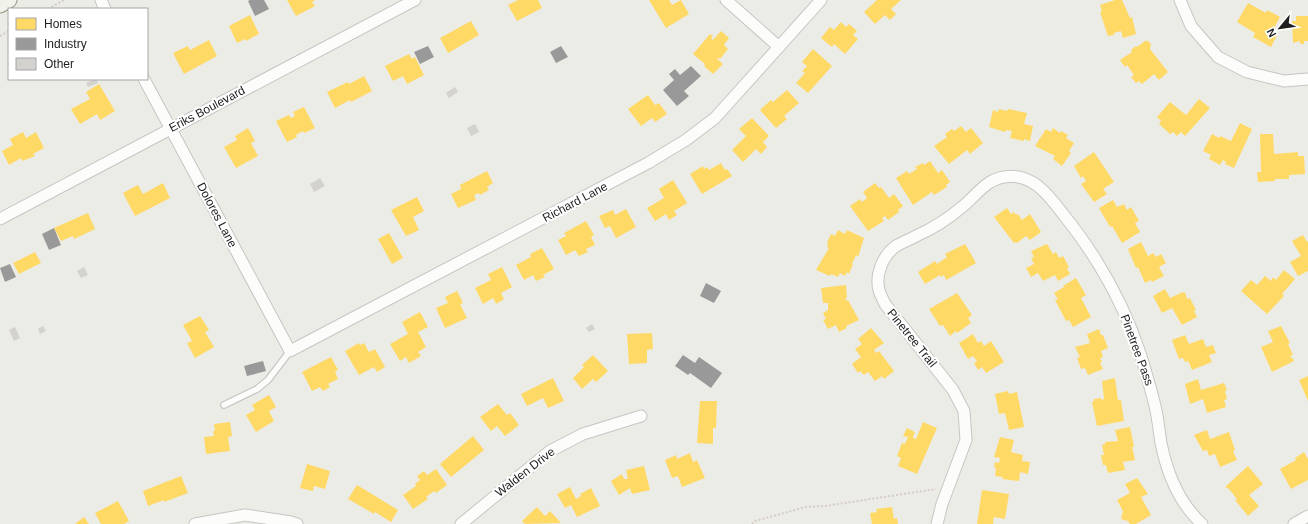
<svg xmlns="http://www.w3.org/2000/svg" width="1308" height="524" font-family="Helvetica,sans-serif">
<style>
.homes{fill:#ffd966}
.industry{fill:#999}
.building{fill:#d3d2ce}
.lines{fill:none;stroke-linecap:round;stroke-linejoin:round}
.service-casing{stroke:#c5c5c3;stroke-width:8}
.minor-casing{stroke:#c5c5c3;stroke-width:13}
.secondary-casing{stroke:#90967f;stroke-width:17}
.path{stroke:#d5cbc7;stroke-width:2;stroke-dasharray:2 2;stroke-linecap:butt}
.service{stroke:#fcfcfb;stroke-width:5.5}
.minor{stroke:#fcfcfb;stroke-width:11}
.secondary{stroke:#f1f3ea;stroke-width:15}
.labels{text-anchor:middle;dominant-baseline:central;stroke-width:4;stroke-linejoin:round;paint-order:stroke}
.street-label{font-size:12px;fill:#1e1e1e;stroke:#fff}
</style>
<rect width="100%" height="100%" fill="#ecece7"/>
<g class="homes">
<path d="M287,0H315L312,2L315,6L296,16Z"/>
<path d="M518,0H538L542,8L517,21L508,5Z"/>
<path d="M649,0H669L672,5L681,0L689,14L666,28Z"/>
<path d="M877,0H901L891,9L896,14L890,20L885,15L875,24L864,12Z"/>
<path d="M1115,0H1122L1130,18L1132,17L1136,34L1123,38L1121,31L1114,33V35L1108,36L1100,12L1102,11L1100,5Z"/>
<path d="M1248,3L1266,13L1267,10L1280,17L1272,32L1277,35L1271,47L1253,37L1255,33L1237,22Z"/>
<path d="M250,15L259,34L246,41L245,39L237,43L229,26Z"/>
<path d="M1296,16H1308V41H1304V44H1300V41L1293,43L1292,21H1296Z"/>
<path d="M471,21L479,35L448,53L440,38Z"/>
<path d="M841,22L846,27L849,24L857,31L853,35L858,39L845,54L834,44L832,47L821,38L830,27L834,30Z"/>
<path d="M721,31L729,38L724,45L728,49L720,59L718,58L717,59L723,64L713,74L704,66L705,64L693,54L710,34L713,36L711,38L713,40Z"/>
<path d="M209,40L217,56L184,74L173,53L188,46L190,50Z"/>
<path d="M1145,41H1148L1151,44L1150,49L1168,72L1159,80L1154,74L1142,84L1139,81L1136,83L1131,77L1134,75L1127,65L1125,67L1120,60L1132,52L1131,50L1136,46L1137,47Z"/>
<path d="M813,49L832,66L808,93L796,83L805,73L802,71L807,66L802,62Z"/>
<path d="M409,54L412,59L415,57L424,75L407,84L403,76L393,81L385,66Z"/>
<path d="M364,76L372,91L351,102L350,100L335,108L327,92L348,82L349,84Z"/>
<path d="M99,84L115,111L100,120L97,114L80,124L71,109L90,99L86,92Z"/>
<path d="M787,90L799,103L784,116L787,119L776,128L760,110L771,100L773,102Z"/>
<path d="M648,95L655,105L659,103L667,114L655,122L652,118L641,126L628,109Z"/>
<path d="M1199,99L1210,108L1185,136L1181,132L1177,136L1173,132L1170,134L1159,124L1161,121L1157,117L1170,102L1186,115Z"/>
<path d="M304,107L315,128L304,133L303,131L296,135L297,137L287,142L276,121L289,115L291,118L295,116L293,112Z"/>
<path d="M999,109L1007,111L1008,109L1027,113L1024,124L1033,126L1030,141L1024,139V141L1010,138L1012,131L1006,130L1005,132L989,127L993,110L998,112Z"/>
<path d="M752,118L769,136L763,142L767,147L761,154L756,149L743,162L732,150L746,136L739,129Z"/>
<path d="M1240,123L1252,129L1234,168L1225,164L1226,162L1223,160L1220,165L1209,159L1211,155L1203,151L1212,134L1219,138L1220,136L1231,141Z"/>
<path d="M961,126L966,132L971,128L983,143L970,154L967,150L949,164L934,146L947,137L945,134L952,129L954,131Z"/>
<path d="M248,128L255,141L251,143L258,156L236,168L224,147L237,140L235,136Z"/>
<path d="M1053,128L1060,133L1061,131L1068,135L1066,138L1074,143L1069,151L1071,153L1062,166L1053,159L1055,156L1035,146L1046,129L1051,132Z"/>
<path d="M23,132L26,138L36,132L44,148L33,154L35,156L22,161L21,158L9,165L2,151L13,145L10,139Z"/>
<path d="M1260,134H1273L1274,154L1298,152V156H1304L1305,174L1289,175V179H1275V181L1258,182L1257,172H1261Z"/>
<path d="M1094,152L1114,182L1103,189L1107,194L1094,202L1081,184L1086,181L1083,176L1081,178L1074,166Z"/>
<path d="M930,161L938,173L942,170L950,182L946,185L947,187L934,195L932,192L913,205L896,178L907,171L909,174L917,169L915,167L923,163L924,165Z"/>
<path d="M721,163L725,170L727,169L732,176L702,194L690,174L703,166L704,169L707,167L709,170Z"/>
<path d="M487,171L493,183L487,187L489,190L480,195L479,193L474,195L476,200L458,208L451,194L461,189L460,185Z"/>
<path d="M673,180L687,203L674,211L677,215L669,220L666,214L655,221L647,208L664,198L659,189Z"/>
<path d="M163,183L170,198L135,216L123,193L138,185L143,194Z"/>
<path d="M875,183L879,188L881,187L889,198L894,194L903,206L898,210L899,212L888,220L885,216L882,218L884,221L868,231L850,206L860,199L862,202L867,198L863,192Z"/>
<path d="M417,197L424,211L413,217L419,230L406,236L391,210Z"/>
<path d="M1113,200L1117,207L1124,204L1127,210L1131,207L1139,221L1135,223L1140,232L1122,243L1112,226L1110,227L1099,208Z"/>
<path d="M1007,208L1011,214L1014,212L1016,215L1018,214L1022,220L1030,214L1041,232L1030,240L1026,236L1017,243L1016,242L1014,243L994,217Z"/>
<path d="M626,209L636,227L616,238L610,226L605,228L599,216L613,210L615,215Z"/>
<path d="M88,213L95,229L74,239L73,236L61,241L54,228Z"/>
<path d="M586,221L594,235L591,237L595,245L586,249L588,252L579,256L575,250L566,255L558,240L566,236L564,233Z"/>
<path d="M838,230L845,234L847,230L864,238L858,257L856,255L852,264H853L849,274L847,272L845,276L840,273L838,277L831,274L830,276L816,270L829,248L827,247L828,244L827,243L831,234L835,236Z"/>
<path d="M389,233L403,258L392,264L378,239Z"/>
<path d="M1303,235L1307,242L1308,241V271L1298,276L1290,262L1301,256L1292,241Z"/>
<path d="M1141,242L1148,256L1153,253L1156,257L1161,254L1166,263L1159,267L1164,276L1152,282L1151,280L1145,283L1138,267L1136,268L1128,249Z"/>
<path d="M965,244L976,263L946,280L944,275L941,277L940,275L925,284L918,272L935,261L937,264L947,257L945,254Z"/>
<path d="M1047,244L1053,254L1056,252L1059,258L1063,256L1069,267L1067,268L1070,274L1058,281L1055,275L1043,281L1038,273L1031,277L1026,268L1034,264L1031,258L1034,257L1031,251Z"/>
<path d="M542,248L554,269L543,275L545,277L536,281L533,275L524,280L516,265L531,257L530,254Z"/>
<path d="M35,252L41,263L19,274L13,263Z"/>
<path d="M502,267L512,287L501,293L504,299L496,304L493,298L483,304L475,288L491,280L488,274Z"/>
<path d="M1284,270L1295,279L1282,294L1284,296L1267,314L1241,291L1251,280L1257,285L1265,276L1271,281L1273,277L1276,280Z"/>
<path d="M1076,278L1086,295L1081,298L1091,317L1073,327L1069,320L1066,321L1055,300L1058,299L1054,293L1064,287L1063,286Z"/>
<path d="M846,285L847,298H845L847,301L848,300L859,320L846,326L847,328L839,332L836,325L828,329L823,320L826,319L823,313L828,310V303H823L821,288Z"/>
<path d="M1165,289L1170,298L1183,292L1184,293L1185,292L1187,299L1190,298L1196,310L1194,311L1197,317L1182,325L1172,308L1162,313L1153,296Z"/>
<path d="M457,291L463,303L460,304L467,318L445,328L436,308L448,303L445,297Z"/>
<path d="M957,293L972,315L968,318L971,323L957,333L956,331L950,336L943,325L940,326L929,309Z"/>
<path d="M420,312L428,327L418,332L426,347L418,352L421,356L409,363L406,357L400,361L390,344L408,334L402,322Z"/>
<path d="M200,316L209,330L205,332L214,347L195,358L187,343L192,341L183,325Z"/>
<path d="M1281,326L1290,343L1288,344L1293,355L1290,356L1291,358L1292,357L1294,361L1272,372L1261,347L1273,342L1268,331Z"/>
<path d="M871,328L884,343L874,350L876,353L879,351L894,371L884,379L882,376L875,381L868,372L864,375L860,371L858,373L852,364L861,357L855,349L862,344L858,339Z"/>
<path d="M1099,329L1101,335H1103L1108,348L1101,351L1103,357L1100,358L1102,362L1100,363L1103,369L1088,375L1085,368L1081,369L1077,358L1080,357L1075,347L1090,343L1087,334Z"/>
<path d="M652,333L653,349L647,350V363L629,364L627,334Z"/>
<path d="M973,334L978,343L981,341L984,346L991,341L1004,362L986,373L982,367L978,370L974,363L977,361L973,356L968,359L959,343Z"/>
<path d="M1185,335L1189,344L1203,339L1206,347L1213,345L1216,353L1209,355L1212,362L1192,370L1188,361L1185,362L1183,358L1179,359L1172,340Z"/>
<path d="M359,343L360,345L364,343L369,352L375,349L385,367L377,372L374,367L359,375L345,351Z"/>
<path d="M593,355L608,371L596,382L593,379L582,389L573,378L584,367L582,365Z"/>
<path d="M331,357L338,370L335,372L338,379L328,384L330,387L323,391L320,387L312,391L302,372Z"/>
<path d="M1308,376V401L1299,380Z"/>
<path d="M553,378L564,401L548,408L543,398L527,406L521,394Z"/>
<path d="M1115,378L1118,400H1121L1124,421L1097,426L1092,402L1094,401V399L1101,398L1102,400L1104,399L1102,381Z"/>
<path d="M1198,379L1201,390L1224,383L1227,390L1225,391L1227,399L1224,400L1226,407L1207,413L1203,399L1190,404L1185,384Z"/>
<path d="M1008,391L1009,394L1017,392L1024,427L1009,430L1005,413L999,414L995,394Z"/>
<path d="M269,395L276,407L269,411L274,421L256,432L246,415L255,410L252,405Z"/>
<path d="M700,401H717L716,428H713V444L697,443Z"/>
<path d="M498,404L507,415L510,413L519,425L505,436L497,426L491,431L480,417Z"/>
<path d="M230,422L232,436L228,437L230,451L206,454L204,437L214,436L213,431H215L214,424Z"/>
<path d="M923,422L937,428L917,474L898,466L901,458L897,456L902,443L905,444L908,437L903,436L907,428L915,432L913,438L916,439Z"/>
<path d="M1130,427L1134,447H1132L1135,460L1123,462L1125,470L1108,473L1106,465H1103L1101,455H1104L1102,445L1105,444V442L1118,441L1115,430Z"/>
<path d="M1207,430L1210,439L1229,432L1235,450L1233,451L1237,460L1220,467L1215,454L1209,456L1207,450L1203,451L1194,435Z"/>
<path d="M473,436L484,450L451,477L440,464Z"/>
<path d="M1000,437L1014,440L1011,452L1023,455L1022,461L1030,462L1028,474L1020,472L1019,481L1002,479L1003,477L995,476L996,468L994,467L995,462L999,463L1000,458L994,457Z"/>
<path d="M1304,452L1308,459V480L1291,489L1280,469L1296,460L1295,458Z"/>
<path d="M690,453L693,462L697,460L705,478L682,487L678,476L672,478L665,460L676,455L677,459Z"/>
<path d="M307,464L330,471L325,489L314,486L313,491L300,488Z"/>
<path d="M644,466L650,490L632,494L630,488L619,495L611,481L622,474L624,479H628L626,470Z"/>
<path d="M1248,466L1263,484L1249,495L1259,506L1248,516L1235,500L1237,499L1229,489L1225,487Z"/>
<path d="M436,469L447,485L436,493L434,491L426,497L428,499L413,509L403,495L416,486L415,484L420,480L417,476L424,471L427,475Z"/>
<path d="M181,476L188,493L164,502V500L148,506L143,491Z"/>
<path d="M1137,478L1148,494L1141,497L1151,515L1136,524H1130L1128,521L1121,519L1123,511L1117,500L1130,493L1125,484Z"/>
<path d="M357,485L398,510L391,522L375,512L374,514L348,499Z"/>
<path d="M570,487L576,499L581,496L580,494L591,488L600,506L577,517L571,505L565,508L557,494Z"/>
<path d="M982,490L1009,494L1005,519L994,517L993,524H977Z"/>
<path d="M118,501L129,521L124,524H101L95,513Z"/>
<path d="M537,507L545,516L550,511L561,523L525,524L522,521Z"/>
<path d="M892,507L894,519L897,518L898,524H872L870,513L877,512L876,509Z"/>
<path d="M84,517L89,524H75Z"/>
</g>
<g class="industry">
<path d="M250,0H264L269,9L255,16L248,1Z"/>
<path d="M428,46L434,57L420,64L414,52Z"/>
<path d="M561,46L568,57L556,63L550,52Z"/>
<path d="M691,66L701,76L684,91L689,96L677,106L663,90L674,80L669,74L675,69L680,75Z"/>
<path d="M54,228L61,245L49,250L42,234Z"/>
<path d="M10,264L16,277L5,282L0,268Z"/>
<path d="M706,283L721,291L714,303L700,296Z"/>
<path d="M683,355L695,363L699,357L722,373L711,388L690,373L688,375L675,366Z"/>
<path d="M263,361L266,371L247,376L244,366Z"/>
</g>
<g class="building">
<path d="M95,79H96L98,83L88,87L86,83Z"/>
<path d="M455,87L458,92L449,98L446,93Z"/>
<path d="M475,124L479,132L471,136L467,128Z"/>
<path d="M320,178L325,186L314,192L310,184Z"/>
<path d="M84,267L88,275L81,278L77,271Z"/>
<path d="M592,324L595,329L589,332L586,328Z"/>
<path d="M43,326L46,331L40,334L38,329Z"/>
<path d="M15,327L20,338L14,341L9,330Z"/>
</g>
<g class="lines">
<g class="service-casing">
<path id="service" d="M224,405L257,389L268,380L290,351"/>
</g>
<g class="minor-casing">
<g id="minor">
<path d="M101,0L105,9"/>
<path d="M726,0L779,47"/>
<path d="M1180,0L1191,26L1218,57L1247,72L1284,81L1308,79"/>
<path d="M144,79L290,351L648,163L686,140L715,118L821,0"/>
<path d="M0,219L415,0"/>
<path d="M195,524L245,515L291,522L297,524"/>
<path d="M461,524L550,451L583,434L641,416"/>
<path d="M937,524L942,504L966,440L964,411L953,390L885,304C883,299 880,295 879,290C875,275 883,255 896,246C903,242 911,239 918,235C934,228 949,218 962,207C976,196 985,180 1004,177C1031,172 1048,194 1063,214C1097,256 1124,304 1141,356C1146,373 1151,389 1155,406C1158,418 1159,431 1161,443C1167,473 1179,503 1202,524"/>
<path d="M1294,524L1308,516"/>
</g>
</g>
<g class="secondary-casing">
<path id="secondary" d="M0,5L9,0"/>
</g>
<g class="path">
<path d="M48,9L64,0"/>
<path d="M0,36L9,31"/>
<path d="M752,524L755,521L806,507L825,506L936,489"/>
</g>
<use href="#service" class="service"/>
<use href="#minor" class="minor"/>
<use href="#secondary" class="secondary"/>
</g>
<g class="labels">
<g class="street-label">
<text transform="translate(207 109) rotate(-28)">Eriks Boulevard</text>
<text transform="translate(575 202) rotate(-28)">Richard Lane</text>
<text transform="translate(217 215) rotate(62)">Dolores Lane</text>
<text transform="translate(912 338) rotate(51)">Pinetree Trail</text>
<text transform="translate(1137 350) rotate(70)">Pinetree Pass</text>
<text transform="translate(525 472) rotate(-38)">Walden Drive</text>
</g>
</g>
<rect x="8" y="8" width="140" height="72" fill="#ffffff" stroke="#a5a5a5"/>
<rect x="16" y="18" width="20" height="12" fill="#ffd966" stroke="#a5a5a5"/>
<text x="44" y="28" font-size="12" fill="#1e1e1e">Homes</text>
<rect x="16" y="38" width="20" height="12" fill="#999999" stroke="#a5a5a5"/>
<text x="44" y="48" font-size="12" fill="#1e1e1e">Industry</text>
<rect x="16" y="58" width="20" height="12" fill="#d3d2ce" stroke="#a5a5a5"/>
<text x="44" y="68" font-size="12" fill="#1e1e1e">Other</text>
<g transform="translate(1280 28) rotate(241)" stroke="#ffffff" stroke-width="3" paint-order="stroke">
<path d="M0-3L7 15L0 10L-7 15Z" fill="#1e1e1e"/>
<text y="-6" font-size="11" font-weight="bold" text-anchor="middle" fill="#1e1e1e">N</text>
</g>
</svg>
